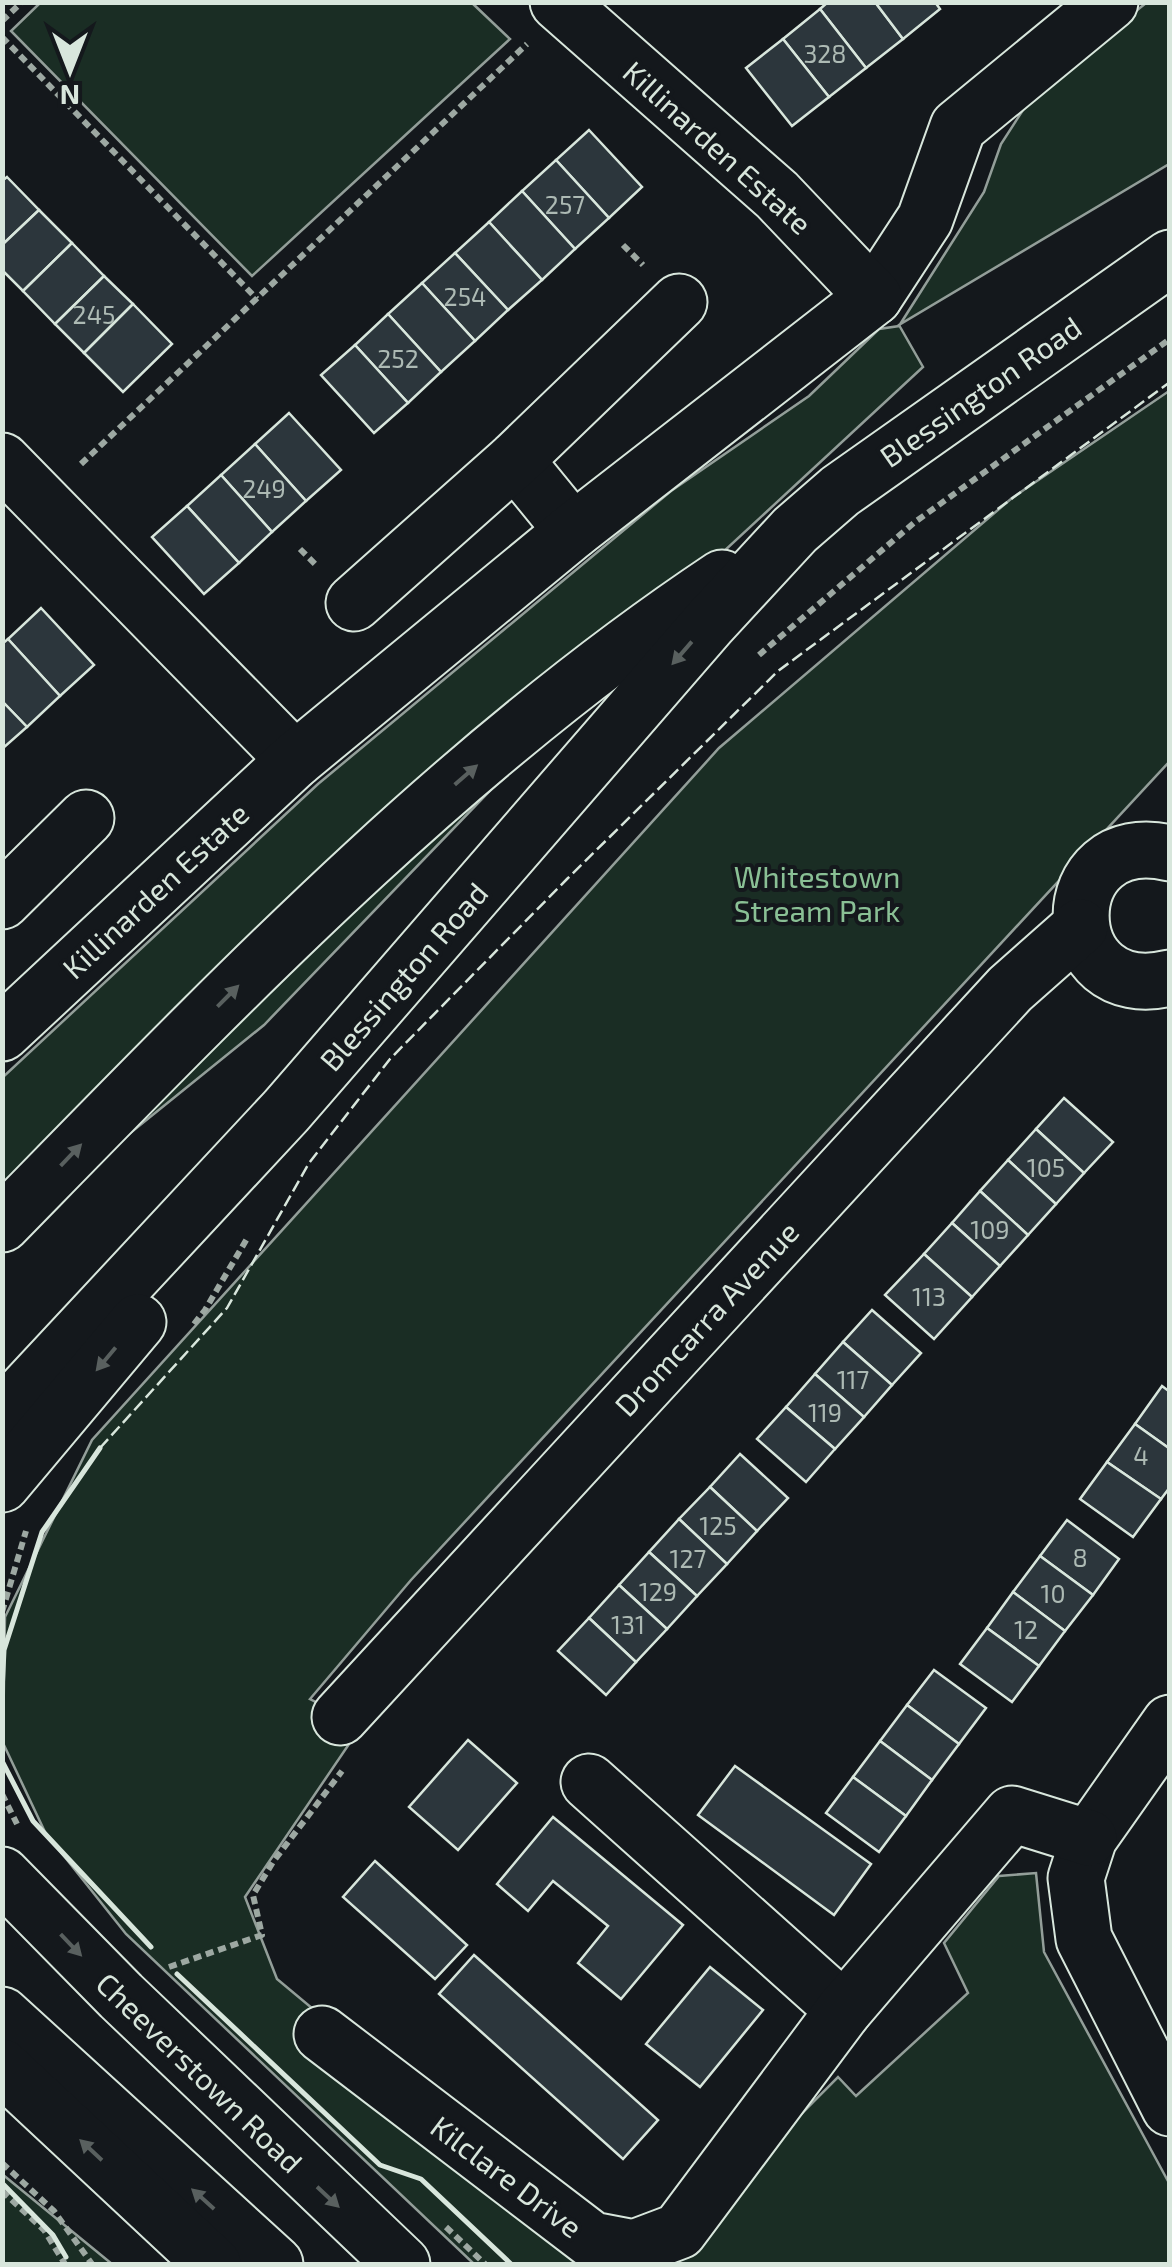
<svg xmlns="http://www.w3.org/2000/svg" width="1172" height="2267" font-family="'Exo 2',sans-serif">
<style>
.green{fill:#1a2d24;stroke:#939e99;stroke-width:2.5}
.building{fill:#2c363c;stroke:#d8e6dc;stroke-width:2.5}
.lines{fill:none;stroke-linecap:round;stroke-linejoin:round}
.minor-casing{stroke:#d8e6dc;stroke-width:59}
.major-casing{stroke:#d8e6dc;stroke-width:59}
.path{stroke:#9da8a2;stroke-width:6;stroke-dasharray:8 5;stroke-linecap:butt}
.minor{stroke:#14181c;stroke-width:55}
.major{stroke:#14181c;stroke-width:55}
.fence{stroke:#d8e6dc;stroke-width:2.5;stroke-dasharray:12 5;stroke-linecap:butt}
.wall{stroke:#d8e6dc;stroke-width:5}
.oneway{fill:#59605f}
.labels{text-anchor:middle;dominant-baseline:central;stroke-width:8;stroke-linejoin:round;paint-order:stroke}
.number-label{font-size:25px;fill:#adbab4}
.street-label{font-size:30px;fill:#d8e6dc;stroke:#14181c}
.park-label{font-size:30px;fill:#8ac095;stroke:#14181c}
</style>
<rect width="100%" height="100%" fill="#14181c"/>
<g class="green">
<path d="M471,2L510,39L252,276L11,31L40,3Z"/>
<path d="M1146,3H1169V164L899,325L923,367L695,578L264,1025L3,1236V1077L318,784L671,491L809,396L879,329L899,326L984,192L1001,144L1034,93Z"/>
<path d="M1169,391V762L411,1580L310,1699L362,1725L245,1897L277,1979L619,2264H474L126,1934L45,1832L3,1743L5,1617L92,1440L719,748L1012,498Z"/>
<path d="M1036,1873L1044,1952L1169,2183V2264H652L838,2077L856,2096L968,1993L944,1943L999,1876Z"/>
<path d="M2,2174L112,2264H3Z"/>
</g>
<g class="building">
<path d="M828,2H875L903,39L866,68L820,9Z"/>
<path d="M875,2H935L940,9L903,39Z"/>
<path d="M820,9L866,68L829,97L783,39Z"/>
<path d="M783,39L829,97L792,126L746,68Z"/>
<path d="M589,130L642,187L609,218L556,160Z"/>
<path d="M556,160L609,218L575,249L522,191Z"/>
<path d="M7,177L39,210L2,245V181Z"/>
<path d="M522,191L575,249L542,280L489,222Z"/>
<path d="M39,210L72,243L23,291L2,270V245Z"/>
<path d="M489,222L542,280L508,310L455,253Z"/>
<path d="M72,243L104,276L55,324L23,291Z"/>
<path d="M455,253L508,310L475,341L422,283Z"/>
<path d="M104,276L133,304L84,353L55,324Z"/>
<path d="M422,283L475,341L441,372L388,314Z"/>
<path d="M133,304L172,344L123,392L84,353Z"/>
<path d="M388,314L441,372L408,403L355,345Z"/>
<path d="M355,345L408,403L374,433L321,375Z"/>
<path d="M289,413L341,470L306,501L255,444Z"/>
<path d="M255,444L306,501L272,532L221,475Z"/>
<path d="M221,475L272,532L239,563L187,506Z"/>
<path d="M187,506L239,563L204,594L152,537Z"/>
<path d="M41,608L94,665L60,696L8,639Z"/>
<path d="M8,639L60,696L27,727L2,701V644Z"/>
<path d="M2,701L27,727L2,749Z"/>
<path d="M1064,1098L1113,1142L1084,1173L1036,1129Z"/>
<path d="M1036,1129L1084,1173L1056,1204L1008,1160Z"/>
<path d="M1008,1160L1056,1204L1028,1235L980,1191Z"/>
<path d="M980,1191L1028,1235L1000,1266L952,1223Z"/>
<path d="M952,1223L1000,1266L972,1297L924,1254Z"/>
<path d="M924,1254L972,1297L934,1339L885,1295Z"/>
<path d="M872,1310L921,1353L892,1385L843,1342Z"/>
<path d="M843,1342L892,1385L864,1417L815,1374Z"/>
<path d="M815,1374L864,1417L835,1449L786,1407Z"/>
<path d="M1162,1386L1170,1392V1449L1135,1424Z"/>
<path d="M786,1407L835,1449L806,1482L757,1439Z"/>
<path d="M1135,1424L1170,1449V1487L1161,1499L1107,1462Z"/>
<path d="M740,1454L788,1498L757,1531L710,1487Z"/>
<path d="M1107,1462L1161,1499L1133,1537L1080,1499Z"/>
<path d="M710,1487L757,1531L727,1564L679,1519Z"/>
<path d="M679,1519L727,1564L697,1596L649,1552Z"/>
<path d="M1067,1520L1119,1559L1093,1595L1040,1556Z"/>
<path d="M649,1552L697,1596L667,1629L619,1585Z"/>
<path d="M1040,1556L1093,1595L1065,1631L1013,1592Z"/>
<path d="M619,1585L667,1629L636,1662L589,1618Z"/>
<path d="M1013,1592L1065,1631L1039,1666L987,1628Z"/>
<path d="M589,1618L636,1662L606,1695L558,1651Z"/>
<path d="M987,1628L1039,1666L1012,1702L960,1664Z"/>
<path d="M934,1670L986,1708L959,1744L907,1705Z"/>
<path d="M907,1705L959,1744L932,1780L880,1741Z"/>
<path d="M468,1740L517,1783L458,1850L409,1807Z"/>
<path d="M880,1741L932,1780L906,1816L853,1777Z"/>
<path d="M735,1766L871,1864L834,1915L698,1815Z"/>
<path d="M853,1777L906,1816L879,1852L826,1813Z"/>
<path d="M553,1817L683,1925L621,1999L578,1963L608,1926L553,1881L528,1911L497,1884Z"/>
<path d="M375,1861L467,1945L435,1979L343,1897Z"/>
<path d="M474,1955L658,2120L623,2159L439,1994Z"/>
<path d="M710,1967L763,2010L700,2087L646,2044Z"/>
</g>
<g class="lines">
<g class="minor-casing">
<g id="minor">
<path d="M874,297L925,219L958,127L1110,2"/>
<path d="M515,460L573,531"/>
<path d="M2,461L295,760"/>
<path d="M354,603L515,460L679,302"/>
<path d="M1170,853C1051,825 1052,1007 1170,978"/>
<path d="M2,901L86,818"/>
<path d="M2,1033L295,760L573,531L874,297L777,195L558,2"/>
<path d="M340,1717L1010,989L1080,927"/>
<path d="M1170,1723L1089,1838L1076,1878L1084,1939L1170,2108"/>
<path d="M589,1782L844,2010"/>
<path d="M322,2034L592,2240L634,2248L679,2231L844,2010L1012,1814L1089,1838"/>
</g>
</g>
<g class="major-casing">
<g id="major">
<path d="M2,1224C227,994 453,757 722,578"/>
<path d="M2,1416L286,1111L710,622L795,530L840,491L1170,258"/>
<path d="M2,1484L138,1322"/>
<path d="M2,1875L121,1996L402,2264"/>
<path d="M2,2015L275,2264"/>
<path d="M2,2067L213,2264"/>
</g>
</g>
<g class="path">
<path d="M2,21L22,2"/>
<path d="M2,37L257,299"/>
<path d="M623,245L643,265"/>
<path d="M81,464L527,44"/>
<path d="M300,549L318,567"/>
<path d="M759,655L915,522L1170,339"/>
<path d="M194,1324L205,1310L248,1237"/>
<path d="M2,1612L26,1531"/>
<path d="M2,1794L17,1824"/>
<path d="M169,1967L262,1935L253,1895L273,1862L342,1771"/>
<path d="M2,2163L54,2211L92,2264"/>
<path d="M2,2191L44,2230L65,2264"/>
<path d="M446,2227L485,2264"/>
</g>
<use href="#minor" class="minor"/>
<use href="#major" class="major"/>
<path class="fence" d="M100,1448L227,1308L309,1163L390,1059L567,879L778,671L1170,382"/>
<g class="wall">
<path d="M2,1692L4,1650L42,1532L100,1448"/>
<path d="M2,1761L33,1821L151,1947"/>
<path d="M177,1974L380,2165L421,2179L511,2264"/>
<path d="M2,2183L53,2235L66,2257"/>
</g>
</g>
<defs><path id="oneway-solid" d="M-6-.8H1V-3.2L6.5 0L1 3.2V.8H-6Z" transform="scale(2.5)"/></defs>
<g class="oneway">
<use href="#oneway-solid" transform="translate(682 653) rotate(131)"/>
<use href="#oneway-solid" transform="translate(466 775) rotate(-41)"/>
<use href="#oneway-solid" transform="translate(228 996) rotate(-45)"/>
<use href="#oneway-solid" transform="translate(71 1155) rotate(-46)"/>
<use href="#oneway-solid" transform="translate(106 1359) rotate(130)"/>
<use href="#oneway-solid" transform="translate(71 1945) rotate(46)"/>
<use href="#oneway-solid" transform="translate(91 2150) rotate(-137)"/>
<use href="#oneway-solid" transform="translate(328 2197) rotate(43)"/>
<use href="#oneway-solid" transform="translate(203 2199) rotate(-138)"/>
</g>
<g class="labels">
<g class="number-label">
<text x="825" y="53">328</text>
<text x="565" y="204">257</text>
<text x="465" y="296">254</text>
<text x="94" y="314">245</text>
<text x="398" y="358">252</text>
<text x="264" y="488">249</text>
<text x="1046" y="1167">105</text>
<text x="990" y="1229">109</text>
<text x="929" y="1296">113</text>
<text x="853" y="1379">117</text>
<text x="825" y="1412">119</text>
<text x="1141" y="1455">4</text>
<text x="718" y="1525">125</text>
<text x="1080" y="1557">8</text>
<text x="688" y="1558">127</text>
<text x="658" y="1591">129</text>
<text x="1053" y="1593">10</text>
<text x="628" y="1624">131</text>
<text x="1026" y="1629">12</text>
</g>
<g class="street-label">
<text transform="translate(718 147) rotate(42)">Killinarden Estate</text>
<text transform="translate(980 391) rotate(-35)">Blessington Road</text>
<text transform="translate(155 890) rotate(-43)">Killinarden Estate</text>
<text transform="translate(403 976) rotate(-49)">Blessington Road</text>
<text transform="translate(706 1318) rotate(-47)">Dromcarra Avenue</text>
<text transform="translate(200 2072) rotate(44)">Cheeverstown Road</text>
<text transform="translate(507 2176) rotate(37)">Kilclare Drive</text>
</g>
<g class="park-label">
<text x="817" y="876">Whitestown<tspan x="817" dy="34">Stream Park</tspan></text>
</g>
</g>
<rect width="1172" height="2267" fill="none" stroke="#d8e6dc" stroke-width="10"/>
<g transform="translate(70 70) rotate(180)" stroke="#14181c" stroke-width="8" paint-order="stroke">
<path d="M0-8L18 38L0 25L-18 38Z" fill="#d8e6dc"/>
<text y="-15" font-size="28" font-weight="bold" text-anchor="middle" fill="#d8e6dc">N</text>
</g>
</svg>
